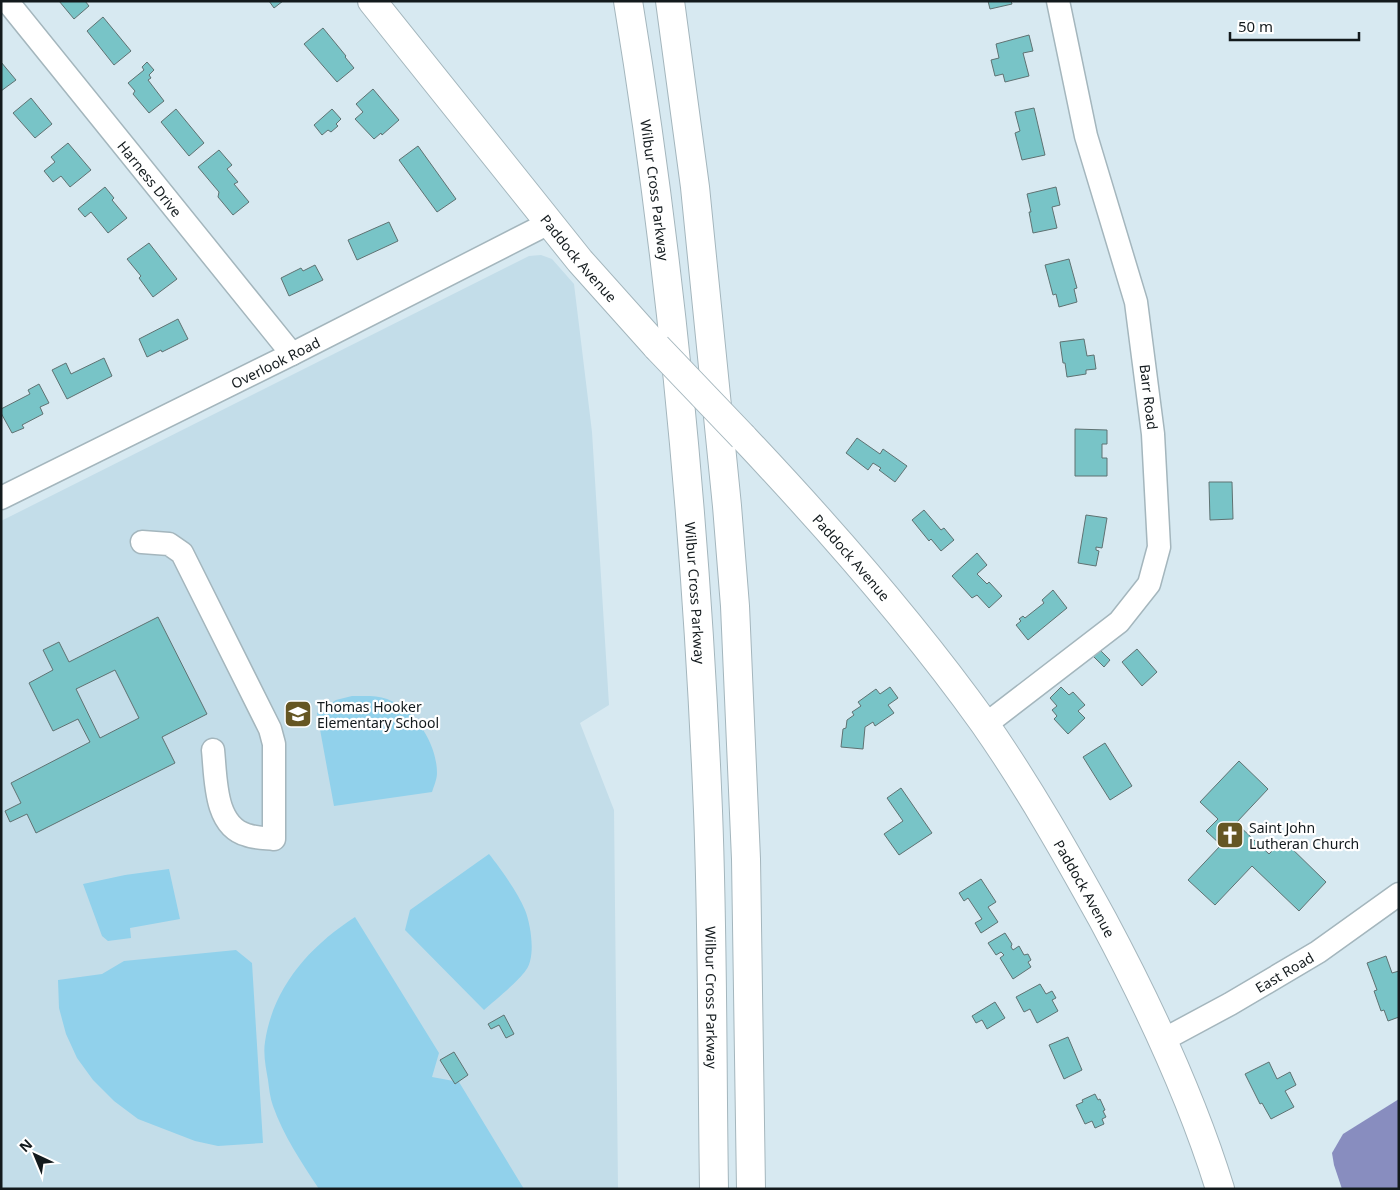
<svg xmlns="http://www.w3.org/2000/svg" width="1400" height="1190" font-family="'Noto Sans',sans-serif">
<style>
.built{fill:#c3dde9}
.green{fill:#91d1eb}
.water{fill:#888dbf}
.building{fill:#78c4c7;stroke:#5f7272;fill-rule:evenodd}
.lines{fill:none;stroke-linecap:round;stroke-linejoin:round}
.minor-casing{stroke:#a4b6bd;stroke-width:25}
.major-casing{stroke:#a4b6bd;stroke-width:30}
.highway-casing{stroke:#a4b6bd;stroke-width:30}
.minor{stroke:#fff;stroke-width:22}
.major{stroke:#fff;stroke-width:28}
.highway{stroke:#fff;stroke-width:28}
.major-bridge-casing{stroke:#a4b6bd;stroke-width:30;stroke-linecap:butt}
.major-bridge{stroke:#fff;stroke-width:28}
.labels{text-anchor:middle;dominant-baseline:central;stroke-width:4.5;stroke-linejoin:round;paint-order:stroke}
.street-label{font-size:14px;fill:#131a1d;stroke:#fff}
.poi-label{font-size:14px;fill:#131a1d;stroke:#fff;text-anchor:start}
</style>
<rect width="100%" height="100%" fill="#d7e9f1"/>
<path class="built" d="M541,255L552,259L574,284L592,432L609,705L580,723L614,810L618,1189H1V521L529,256Z"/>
<g class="green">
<path d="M352,696C363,696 377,695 387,699C415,709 437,744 437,773C437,779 434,786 432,792L334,806L317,713L336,700Z"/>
<path d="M489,854C501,869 518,893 525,910C531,925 536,957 526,970C518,982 495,1000 484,1010L405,930L410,910Z"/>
<path d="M169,869L180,919L130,928L131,938L108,941L102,936L83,884L125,875Z"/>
<path d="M355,917L439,1053L432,1077L459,1082L524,1189H319C302,1163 283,1135 273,1106C270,1098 269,1088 268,1080C266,1068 263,1054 265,1042C273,987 310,946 355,917Z"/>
<path d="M236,950L252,963L263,1143L218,1146L195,1141L138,1119L114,1101L93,1080L77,1058L66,1034L59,1008L58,980L102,974L124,961Z"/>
</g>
<path class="water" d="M1399,1099V1189H1342L1334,1165L1332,1153L1343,1134Z"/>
<g class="building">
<path d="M59,1H85L89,6L74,19Z"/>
<path d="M269,1H283L274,8Z"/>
<path d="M988,1H1011L1012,4L990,9Z"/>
<path d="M103,17L131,51L114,65L87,31Z"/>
<path d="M323,28L346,56L345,57L354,68L337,82L304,44Z"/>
<path d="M1029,35L1033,51L1023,53L1029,76L1005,82L1003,74L995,76L991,60L999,58L996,44Z"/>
<path d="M1,62L16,80L1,91Z"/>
<path d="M147,62L154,70L149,75L151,78L148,80L164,101L149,113L133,94L135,91L128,83L144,70L142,67Z"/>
<path d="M373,89L399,120L382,135L381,133L374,139L355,119L363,112L356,104Z"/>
<path d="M31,98L52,124L35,138L13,113Z"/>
<path d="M1034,108L1045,155L1022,160L1015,133L1020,131L1015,112Z"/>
<path d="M176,109L204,143L189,156L161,122Z"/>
<path d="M332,109L341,119L336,124L338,126L331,132L328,130L322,135L314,125Z"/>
<path d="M68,143L91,170L70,187L61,176L53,182L44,171L55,162L51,157Z"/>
<path d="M418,146L456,199L437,212L399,160Z"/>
<path d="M219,150L232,165L227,169L238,182L234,184L249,202L233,215L218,197L219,192L198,167Z"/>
<path d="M105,187L114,198L112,200L127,218L108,233L91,212L85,217L78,209Z"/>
<path d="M1056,187L1060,205L1052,207L1057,228L1033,233L1029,212H1031L1027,194Z"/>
<path d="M389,222L398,241L357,260L348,240Z"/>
<path d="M149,243L177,279L153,297L139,278L141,276L127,259Z"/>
<path d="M1069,259L1077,288L1074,289L1077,302L1059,307L1056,294L1053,295L1045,265Z"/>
<path d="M315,265L323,280L289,296L281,278L301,268L303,271Z"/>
<path d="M178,319L188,339L162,352L161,350L147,357L139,339Z"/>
<path d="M1084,339L1087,356L1094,355L1096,369L1086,370V374L1067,377L1065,363H1063L1060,342Z"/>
<path d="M104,358L112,376L67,399L52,370L66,363L71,374Z"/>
<path d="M39,384L49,403L40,407L43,414L22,425L24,428L12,433L1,413V409L30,394L28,390Z"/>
<path d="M1075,429L1107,430V444H1102V458H1107V476H1075Z"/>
<path d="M857,438L880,454L883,449L907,466L895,482L879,470L881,468L873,463L868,470L846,453Z"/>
<path d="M1209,482H1232L1233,519L1210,520Z"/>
<path d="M924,510L941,530L944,528L954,540L941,551L931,539L929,541L912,520Z"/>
<path d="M1086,515L1107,518L1102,548L1096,547V550L1099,551L1096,566L1078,563Z"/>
<path d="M977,553L987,565L977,574L987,584L989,582L1002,596L989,608L977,595L972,598L952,576Z"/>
<path d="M1053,590L1067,608L1028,640L1016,625L1021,621L1019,619L1023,616L1025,618L1044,603L1042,600Z"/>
<path d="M158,617L207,714L162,737L175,763L36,833L27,814L10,822L5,811L21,803L11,783L90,742L78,719L53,731L29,683L53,670L43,650L59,642L69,662ZM115,670L139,718L100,738L76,689Z"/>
<path d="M1098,648L1110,660L1104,667L1091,654Z"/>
<path d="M1137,649L1157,672L1142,686L1122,662Z"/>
<path d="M890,687L898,698L888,705L894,713L875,726L873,722L865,727L863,749L841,747L843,729L846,728L847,720L854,715L852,712L861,706L858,702L876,689L880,694Z"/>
<path d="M1061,687L1069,695L1073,692L1085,705L1078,711L1085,718L1068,734L1054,719L1057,716L1052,710L1057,706L1050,698Z"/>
<path d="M1105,743L1132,786L1110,800L1083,757Z"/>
<path d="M1239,761L1268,789L1236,823L1269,854L1283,840L1326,882L1299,911L1252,866L1215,905L1188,880L1221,845L1206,831L1218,819L1200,802Z"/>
<path d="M901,788L932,833L899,855L884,834L903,821L887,798Z"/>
<path d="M981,879L996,902L988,907L998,922L981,933L975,923L982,919L968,898L964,901L959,893Z"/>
<path d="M1005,933L1012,944L1011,947L1013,950L1019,946L1024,955L1028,954L1031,960L1028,962L1031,967L1013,979L1000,958L1004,955L1001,952L996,955L988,943Z"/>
<path d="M1386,956L1392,973L1399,971V1017L1388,1021L1384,1010L1381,1011L1374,991L1377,990L1367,963Z"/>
<path d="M1040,984L1046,994L1052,991L1056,998L1052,1000L1058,1011L1037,1023L1030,1009L1024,1012L1016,997Z"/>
<path d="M995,1002L1005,1018L987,1029L982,1020L976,1023L972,1016Z"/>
<path d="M504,1015L514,1034L506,1038L499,1025L491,1029L488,1024Z"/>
<path d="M1068,1037L1082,1070L1064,1079L1049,1045Z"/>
<path d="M454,1052L468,1075L455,1084L440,1060Z"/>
<path d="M1269,1062L1277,1079L1290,1072L1296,1085L1285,1091L1294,1107L1271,1119L1262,1103L1260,1104L1245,1074Z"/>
<path d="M1095,1094L1098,1100L1100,1099L1105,1110L1103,1111L1106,1117L1102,1119L1104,1124L1095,1128L1092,1121L1085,1124L1076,1105L1083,1102L1082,1100Z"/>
</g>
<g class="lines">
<g class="minor-casing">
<g id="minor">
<path id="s1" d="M7,1L292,354"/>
<path id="s2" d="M1,498L292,354L549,223"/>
<path d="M142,542L169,544L182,553L270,729L274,744V839C265,838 255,838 247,835C214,826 216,778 213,750"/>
<path d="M985,725L1119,622L1149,584L1159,547L1153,434L1136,302L1086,136L1058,1"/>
<path id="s3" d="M1163,1040L1230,1004L1318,952L1399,894"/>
</g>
</g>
<g class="major-casing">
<g id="major">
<path id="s4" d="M372,1L580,261L657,347"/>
<path id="s5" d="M743,437C829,528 911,621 984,723C1028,786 1066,853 1103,920C1149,1006 1191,1095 1220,1189"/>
</g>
</g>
<g class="highway-casing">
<g id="highway">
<path id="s6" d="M628,1C672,269 697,540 708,811C713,937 712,1063 714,1189"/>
<path d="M670,1L695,187L727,506L735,606L746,859L751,1189"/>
</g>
</g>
<use href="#minor" class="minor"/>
<use href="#major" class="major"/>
<use href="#highway" class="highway"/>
<g class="major-bridge-casing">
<path id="major-bridge" d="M657,347L743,437"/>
</g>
<use href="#major-bridge" class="major-bridge"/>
</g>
<defs>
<g id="school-square" transform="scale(1.4375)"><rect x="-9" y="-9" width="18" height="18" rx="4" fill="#655623" stroke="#fff"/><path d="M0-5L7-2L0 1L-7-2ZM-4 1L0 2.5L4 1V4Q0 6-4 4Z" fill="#fff"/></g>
<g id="church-square" transform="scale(1.4375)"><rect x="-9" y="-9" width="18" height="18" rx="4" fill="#655623" stroke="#fff"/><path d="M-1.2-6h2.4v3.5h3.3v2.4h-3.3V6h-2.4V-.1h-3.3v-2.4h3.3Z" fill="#fff"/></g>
</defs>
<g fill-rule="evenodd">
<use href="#school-square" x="298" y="714"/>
<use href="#church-square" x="1230" y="835"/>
</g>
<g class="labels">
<g class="street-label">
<text stroke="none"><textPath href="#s1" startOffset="228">Harness Drive</textPath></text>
<text stroke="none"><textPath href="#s6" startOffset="191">Wilbur Cross Parkway</textPath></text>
<text stroke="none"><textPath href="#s4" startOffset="330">Paddock Avenue</textPath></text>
<text stroke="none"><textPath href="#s2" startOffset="306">Overlook Road</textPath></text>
<text transform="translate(1149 397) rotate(83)">Barr Road</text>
<text stroke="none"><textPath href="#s5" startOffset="162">Paddock Avenue</textPath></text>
<text stroke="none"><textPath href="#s6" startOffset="596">Wilbur Cross Parkway</textPath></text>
<text stroke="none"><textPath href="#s5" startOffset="568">Paddock Avenue</textPath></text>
<text stroke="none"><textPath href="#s3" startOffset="139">East Road</textPath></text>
<text stroke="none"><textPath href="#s6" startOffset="1001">Wilbur Cross Parkway</textPath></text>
</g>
<g class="poi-label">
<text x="317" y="706">Thomas Hooker<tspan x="317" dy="16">Elementary School</tspan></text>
<text x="1249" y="827">Saint John<tspan x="1249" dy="16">Lutheran Church</tspan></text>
</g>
</g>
<rect width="1400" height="1190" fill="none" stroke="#131a1d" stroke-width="5"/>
<g transform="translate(35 1155) rotate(316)" stroke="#ffffff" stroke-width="4" paint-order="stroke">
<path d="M0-4L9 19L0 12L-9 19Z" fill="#131a1d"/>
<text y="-8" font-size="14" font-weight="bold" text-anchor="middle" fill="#131a1d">N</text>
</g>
<path d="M1230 32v8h129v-8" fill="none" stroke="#131a1d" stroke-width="2.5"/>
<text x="1238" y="32" font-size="15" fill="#131a1d" stroke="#ffffff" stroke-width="4" paint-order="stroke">50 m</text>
</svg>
